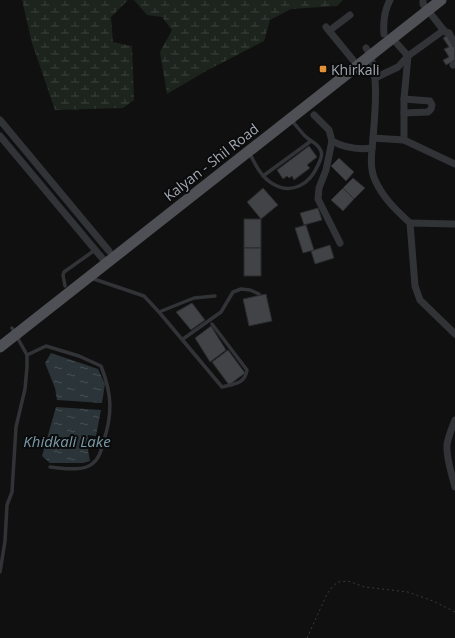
<svg xmlns="http://www.w3.org/2000/svg" width="455" height="638" font-family="'Open Sans',sans-serif">
<style>
.wetland{fill:url(#wetland-marsh)}
.water{fill:url(#water-ripples)}
.building{fill:#414347;stroke:#2a2b2d}
.lines{fill:none;stroke-linecap:round;stroke-linejoin:round}
.path{stroke:#383a3d;stroke-width:1;stroke-dasharray:2 3;stroke-linecap:butt}
.lane{stroke:#313336;stroke-width:3.5}
.street{stroke:#313336;stroke-width:7}
.primary{stroke:#4e5055;stroke-width:11}
.poi-dot{fill:#e29137;stroke:#0b0b0c;stroke-width:1.5}
.labels{text-anchor:middle;dominant-baseline:central;stroke-width:4;stroke-linejoin:round;paint-order:stroke}
.poi-label{font-size:14px;fill:#a2a9b1;stroke:#0b0b0c;text-anchor:start}
.street-label{font-size:14px;fill:#a2a9b1;stroke:#0b0b0c}
.water-label{font-size:15px;font-style:italic;fill:#7b9baa;stroke:#0b0b0c}
</style>
<defs>
<pattern id="wetland-marsh" width="20" height="14" patternUnits="userSpaceOnUse"><rect width="20" height="14" fill="#1d241d"/><path d="M1 5h8M5 5V1M11 12h8M15 12V8" fill="none" stroke="#3b413b"/></pattern>
<pattern id="water-ripples" width="26" height="14" patternUnits="userSpaceOnUse"><rect width="26" height="14" fill="#2b3439"/><path d="M2 4q2-2 4 0t4 0M15 11q2-2 4 0t4 0" fill="none" stroke="#474f53"/></pattern>
</defs>
<rect width="100%" height="100%" fill="#101011"/>
<g class="wetland">
<path d="M22,0H128L111,17L113,42L132,46L134,100L123,108L55,110L32,43Z"/>
<path d="M134,0H343L337,6L291,9L270,20L264,41L206,71L167,94L160,52L172,30L162,17L147,15Z"/>
</g>
<g class="water">
<path d="M51,353L98,369L105,384L102,403L57,400L55,388L45,363Z"/>
<path d="M56,407L101,410L96,436L88,435L87,444L90,461L83,463H50L42,456Z"/>
</g>
<g class="building">
<path d="M448,35L455,46V60L446,65L443,60L449,57L444,49L449,47L443,38Z"/>
<path d="M309,146L317,157L307,165L310,168L294,180L292,176L289,178L287,176L283,179L277,170Z"/>
<path d="M339,158L354,172L346,181L331,166Z"/>
<path d="M353,178L365,188L354,199L343,188Z"/>
<path d="M263,188L278,205L261,219L247,202Z"/>
<path d="M343,188L354,199L343,211L331,200Z"/>
<path d="M318,208L322,220L304,225L300,213Z"/>
<rect x="244" y="219" width="17" height="29"/>
<path d="M306,225L314,250L303,253L295,228Z"/>
<path d="M330,245L334,258L315,264L311,251Z"/>
<rect x="244" y="248" width="17" height="28"/>
<path d="M266,294L272,321L249,326L243,299Z"/>
<path d="M192,303L205,320L191,330L176,312Z"/>
<path d="M211,326L226,350L210,362L195,338Z"/>
<path d="M228,350L245,373L229,385L212,362Z"/>
</g>
<g class="lines">
<path class="path" d="M307,638L327,594L333,586L338,582L348,581L365,587L408,592L433,601L455,612"/>
<g class="lane">
<path d="M249,152C255,164 261,177 273,184C292,195 310,184 318,165C320,161 323,156 321,151C317,142 311,142 305,136C300,131 296,125 291,120"/>
<path d="M263,176L311,141"/>
<path d="M91,278L144,296L159,312L194,298L215,296"/>
<path d="M65,286L63,275L64,272L95,250"/>
<path d="M159,312L222,387C234,384 245,384 247,370L212,324"/>
<path d="M183,339L221,312L233,292L241,289L250,290L259,294"/>
<path d="M27,355L46,346L79,356L101,366C112,394 113,414 103,443C101,451 99,459 92,464C82,472 62,468 50,467"/>
<path d="M0,572L5,541L7,505L12,492L16,427L25,389L27,367V355L12,328"/>
</g>
<g class="street">
<path d="M423,0V4L445,32L449,33L455,44"/>
<path d="M326,27L353,60"/>
<path d="M329,31L350,15"/>
<path d="M384,34C383,22 384,11 390,0"/>
<path d="M392,38L408,56L404,99V140"/>
<path d="M366,48C380,67 375,114 373,138C372,152 369,167 375,180C383,198 396,210 410,223L415,286L420,300L455,334"/>
<path d="M453,65L455,64"/>
<path d="M375,78L398,67L408,56L444,30"/>
<path d="M404,113L428,112L431,109L432,105L430,101L404,99"/>
<path d="M314,115L329,130L332,141L326,170L319,188L318,199L340,243"/>
<path d="M0,120L109,251"/>
<path d="M0,136L102,258"/>
<path d="M373,138L404,140L455,164"/>
<path d="M332,141C345,148 358,150 372,148"/>
<path d="M410,223L455,224"/>
<path d="M455,420C452,428 448,437 447,445C446,459 452,474 455,487"/>
</g>
<path class="primary" d="M0,347L441,0"/>
</g>
<rect class="poi-dot" x="319" y="65" width="8" height="8" rx="2"/>
<g class="labels">
<g class="poi-label">
<text x="331" y="69">Khirkali</text>
</g>
<g class="street-label">
<text transform="translate(211 162) rotate(-38)">Kalyan - Shil Road</text>
</g>
<g class="water-label">
<text x="67" y="441">Khidkali Lake</text>
</g>
</g>
</svg>
